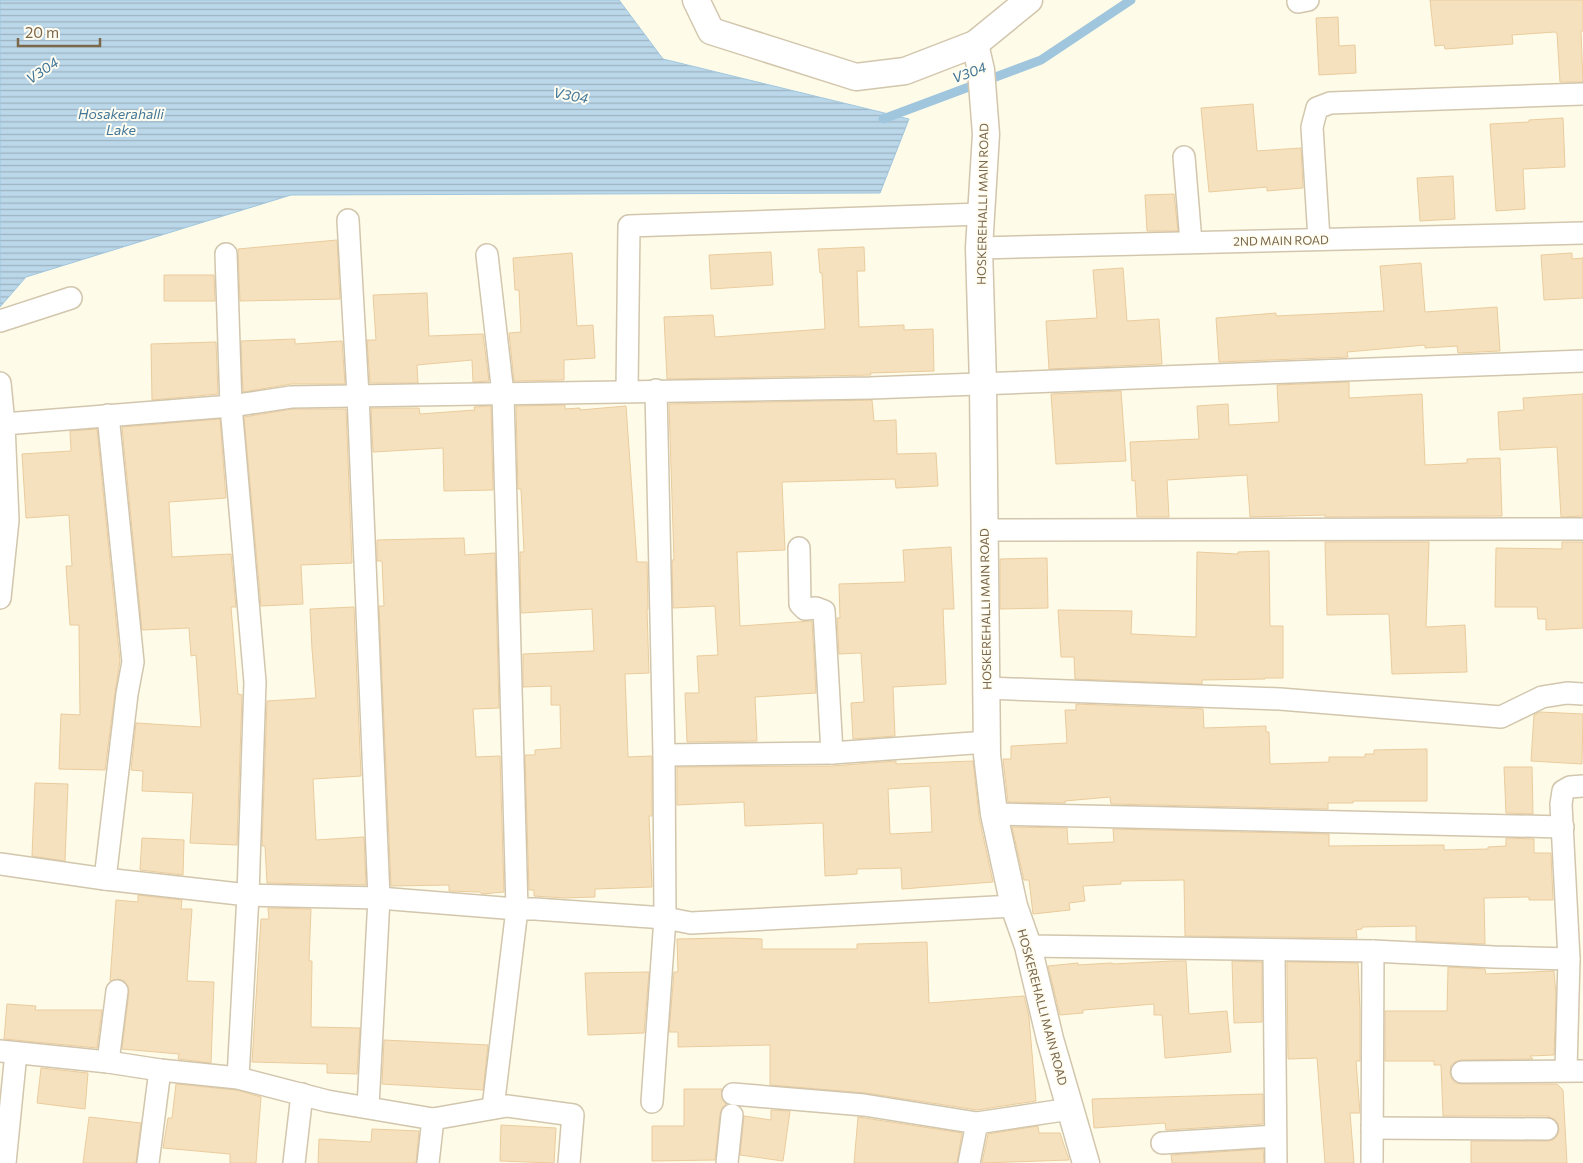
<svg xmlns="http://www.w3.org/2000/svg" width="1583" height="1163" font-family="Commissioner,sans-serif">
<style>
.water{fill:url(#water-rules);stroke:#a0c6dd}
.lines{fill:none;stroke-linecap:round;stroke-linejoin:round}
.stream{stroke:#a0c6dd;stroke-width:9}
.building{fill:#f6e1be;stroke:#eacc9d;fill-rule:evenodd}
.minor-casing{stroke:#d2c6ad;stroke-width:24}
.tertiary-casing{stroke:#d2c6ad;stroke-width:29}
.minor{stroke:#fff;stroke-width:21}
.tertiary{stroke:#fff;stroke-width:26}
.labels{text-anchor:middle;dominant-baseline:central;stroke-width:4;stroke-linejoin:round;paint-order:stroke}
.street-label{font-size:12px;fill:#7b674a;stroke:#fffdf1}
.water-label{font-size:14px;font-style:italic;fill:#437798;stroke:#fffdf1}
</style>
<defs>
<pattern id="water-rules" width="6" height="5" patternUnits="userSpaceOnUse" patternTransform="scale(1.25)"><rect width="6" height="5" fill="#bbd8ea"/><path d="M0 2.5h6" fill="none" stroke="#9db3c0"/></pattern>
</defs>
<rect width="100%" height="100%" fill="#fefbe9"/>
<path class="water" d="M0,0H619L663,59L909,119L880,193L291,195L26,277L0,307Z"/>
<g class="lines">
<path class="stream" d="M883,119L1041,60L1131,0"/>
</g>
<g class="building">
<path d="M1430,0H1583V31H1581L1583,82H1560L1557,33L1555,32L1512,35L1513,44L1445,49L1444,45L1435,46Z"/>
<path d="M1338,17L1339,46L1355,45L1356,73L1319,75L1316,18Z"/>
<path d="M1253,104L1257,151L1301,148L1303,188L1267,191V187L1209,192L1201,108Z"/>
<path d="M1563,118L1565,167L1523,169L1525,209L1496,211L1490,124L1529,122V120Z"/>
<path d="M1453,176L1455,219L1420,221L1417,178Z"/>
<path d="M1174,194L1178,231H1147L1145,195Z"/>
<path d="M337,240L340,299L240,301L238,249Z"/>
<path d="M864,247L865,271H857L859,327L904,325V330L933,329L934,371L870,373L871,375L667,379L664,317L713,315L715,337L824,329H825L822,273H820L818,249Z"/>
<path d="M771,252L773,285L711,289L709,255Z"/>
<path d="M572,253L577,326L593,325L595,358L564,360V380L514,381L509,333L521,332L519,290H515L513,258Z"/>
<path d="M1572,253V259L1583,258V298L1544,300L1541,255Z"/>
<path d="M1421,263L1425,312L1497,307L1500,351L1458,353L1457,346L1425,348V345L1347,352L1348,357L1219,362L1216,318L1276,313V316L1384,311L1380,266Z"/>
<path d="M1123,268L1127,321L1159,319L1162,364L1049,369L1046,321L1097,318L1093,270Z"/>
<path d="M164,275H214L215,301H164Z"/>
<path d="M427,293L429,336L483,334L489,381L473,382L472,360L417,365L418,383H370L367,340H376L373,295Z"/>
<path d="M295,339V344L342,341L345,384H291L243,392L241,341Z"/>
<path d="M216,342L218,394L152,400L151,344Z"/>
<path d="M1349,382V398L1422,394L1425,465L1467,463V459L1500,458L1502,516L1325,517V515L1250,517L1247,475L1167,480L1169,517H1137L1135,480L1132,481L1130,442L1199,439L1197,406L1228,404L1229,425L1279,422L1277,385Z"/>
<path d="M1121,391L1126,461L1056,464L1051,394Z"/>
<path d="M1583,394V516L1561,517L1557,447L1500,450L1498,412L1524,410L1523,398Z"/>
<path d="M872,400L874,421L896,420L897,454L936,453L938,486L896,488L895,479L782,482L785,550L737,552L740,626L812,621L816,693L755,697L757,741L687,742L685,693H699L697,656L718,655L715,606L673,608L672,560H674L669,404Z"/>
<path d="M565,405V409L580,408V410L626,406L637,562H647L648,609H647L649,673L625,674L628,757L652,756V816H649L652,887L595,889V897L564,898L534,896V890H529L525,755H535V750L561,748L560,705H551V686L523,687V654L594,651L592,609L521,613L520,552H524L521,489H518L516,406Z"/>
<path d="M491,406L493,490L444,491L443,448L373,452L371,408H419L420,414L475,410L474,407Z"/>
<path d="M292,409H346L352,563L301,565L303,604L261,606L244,417Z"/>
<path d="M220,419L226,498L169,502L172,557L231,554L236,607H231L238,694L242,695L237,845L190,843L193,793L142,791L143,771L131,770L136,723L201,727L196,655L191,656L189,628L142,630L122,427Z"/>
<path d="M97,429L120,661L115,693L105,770L59,769L61,714L80,715L79,625H70L66,566H72L69,515L26,518L22,454L71,451L70,431Z"/>
<path d="M464,538L465,555L495,553L499,708L473,709L476,757L500,756L504,892L482,894L480,892L449,891V885L391,886L379,606H384L382,561H377V540Z"/>
<path d="M1325,542H1429L1426,627L1465,625L1467,672L1392,674L1389,614L1327,615Z"/>
<path d="M1562,542H1583V628L1546,630V619H1538L1537,607H1495L1496,548L1562,549Z"/>
<path d="M951,547L954,609H943L946,684L893,687L895,736L853,739L851,703L864,702L861,653L839,654L837,618H840L839,584L905,582L903,550Z"/>
<path d="M1269,551L1270,626H1283V678H1265V679L1202,680V684L1075,679L1074,657H1061L1058,610L1132,611L1131,634L1196,637L1197,552L1238,554V552Z"/>
<path d="M1047,558L1048,608L1000,609V559Z"/>
<path d="M354,607L361,776L313,779L316,840L364,837L366,885L267,883L265,846H262L267,701L316,698L312,649L310,609Z"/>
<path d="M1076,704L1203,709L1204,728L1266,726V732H1269L1270,764L1329,762V757H1365V754H1374V750L1427,749V801H1353V803H1328V809L1111,804L1110,797L1065,801V803L1008,802L1003,759H1011V746L1067,743L1065,710H1076Z"/>
<path d="M1540,712L1583,714L1582,764L1531,761L1534,715Z"/>
<path d="M896,761V764L973,761L979,817L993,882L902,889L901,868L857,869V874L825,876L823,823L745,826L744,802L677,805V767L832,766ZM930,786L932,832L890,834L888,789Z"/>
<path d="M1504,767H1532L1533,814L1506,813Z"/>
<path d="M35,783L68,784L65,861L32,856Z"/>
<path d="M1012,827L1067,828L1068,844L1114,842L1113,829L1329,834V846L1444,845V850L1488,849V847L1506,846V838L1534,839V853H1551L1553,900H1529V897L1484,898L1485,944L1416,941V926L1362,927V929L1356,930L1357,938L1185,936L1184,880L1121,881V884L1083,886L1085,901L1069,903L1070,910L1033,914L1029,880H1024Z"/>
<path d="M142,838L184,840L183,875L140,870Z"/>
<path d="M138,895L182,900L181,909H192L187,981L214,982L211,1063L178,1059L179,1054L122,1049L129,992L128,986L124,981L118,979L110,981L116,900L138,902Z"/>
<path d="M268,908L311,909L309,961H312L311,1027L360,1028L357,1074L327,1073V1064L252,1062L261,919H269Z"/>
<path d="M728,938L762,939V949H857V944L927,942L929,1003L1024,996L1029,1017L1036,1101L977,1110L866,1093L770,1085V1045L678,1047V1032H669L674,972H678L677,939Z"/>
<path d="M1172,961H1186L1189,1014L1227,1011L1231,1052L1165,1058L1162,1015H1154V1004L1083,1010V1013L1060,1015L1048,966L1078,963V965L1112,963L1113,964Z"/>
<path d="M1232,961L1262,962V1022L1234,1023Z"/>
<path d="M1287,962L1358,963L1360,1011V1061H1356L1360,1113H1350L1354,1163H1325L1317,1058L1288,1059Z"/>
<path d="M1448,967L1485,969L1486,974L1554,971L1556,994L1554,1055L1530,1056L1533,1059L1461,1060L1455,1062L1451,1065L1450,1073L1452,1079L1455,1083L1462,1084H1557L1563,1090L1567,1163H1471V1141H1547L1553,1140L1557,1136L1559,1130L1558,1123L1554,1119L1547,1116H1443L1441,1065H1434V1061H1385V1011H1447Z"/>
<path d="M649,972L644,1033L588,1035L585,973Z"/>
<path d="M7,1004L36,1006L35,1010H102L97,1048L4,1039Z"/>
<path d="M384,1040L488,1045L483,1090L382,1084Z"/>
<path d="M41,1068L88,1073L85,1109L37,1103Z"/>
<path d="M176,1084L236,1090L261,1097L256,1163H230V1154L163,1148L168,1118H172Z"/>
<path d="M684,1089H722V1099L726,1104L722,1108L720,1114L715,1160L652,1161V1126H684Z"/>
<path d="M1263,1094V1124L1166,1130L1165,1123L1094,1128L1092,1099Z"/>
<path d="M771,1110L790,1111L783,1161L740,1155L744,1116L771,1120Z"/>
<path d="M89,1117L141,1123L136,1163H83Z"/>
<path d="M858,1117L962,1133L957,1163H854Z"/>
<path d="M501,1125L556,1128L554,1163L500,1161Z"/>
<path d="M1038,1126L1039,1133H1060L1069,1160L982,1163L988,1134Z"/>
<path d="M372,1129L419,1131L416,1163H318L319,1139L371,1142Z"/>
<path d="M1263,1149L1264,1163H1172L1171,1155Z"/>
</g>
<g class="lines">
<g class="minor-casing">
<g id="minor">
<path d="M1298,2L1308,0"/>
<path d="M1184,157L1191,242"/>
<path d="M348,220L358,395L379,898L368,1107"/>
<path d="M1319,239L1312,127L1317,108L1330,103L1583,94"/>
<path d="M979,248L1583,233"/>
<path d="M226,254L231,406L255,682L248,895L238,1078"/>
<path d="M487,255L503,394L517,909L493,1108"/>
<path d="M0,321L71,298"/>
<path d="M0,383L4,424"/>
<path d="M627,391L629,226L981,214"/>
<path d="M983,530L1583,529"/>
<path d="M799,548L800,604L805,609L816,608L824,611L832,753"/>
<path d="M0,598L8,520L4,424L231,406L291,397L870,388L1583,361"/>
<path d="M986,688L1280,699L1501,717L1542,697L1567,693L1583,694"/>
<path d="M664,755L832,753L987,742"/>
<path d="M994,814L1563,827"/>
<path d="M0,864L105,879L248,895L379,898L517,909H535L665,918L691,923L1014,906"/>
<path d="M105,879L127,694L133,662L108,415"/>
<path d="M1028,946L1373,951L1494,957L1569,959"/>
<path d="M1274,951L1276,1163"/>
<path d="M0,1051L108,1062L160,1070L238,1078L327,1101L433,1119L507,1106L573,1115L569,1163"/>
<path d="M108,1062L117,991"/>
<path d="M1566,1070L1569,959L1561,804L1563,791L1570,787L1583,786"/>
<path d="M1462,1072L1583,1071"/>
<path d="M733,1094L864,1105L977,1123L1070,1109"/>
<path d="M652,1102L665,918L664,755L656,390"/>
<path d="M1372,1128L1547,1129"/>
<path d="M1162,1143L1275,1136"/>
<path d="M5,1163L16,1053"/>
<path d="M148,1163L160,1070"/>
<path d="M294,1163L302,1094"/>
<path d="M428,1163L433,1119"/>
<path d="M727,1163L732,1115"/>
<path d="M969,1163L977,1123"/>
<path d="M1372,1163L1373,951"/>
</g>
</g>
<g class="tertiary-casing">
<g id="tertiary">
<path d="M696,0L711,31L856,77L905,71L975,44L1029,0"/>
<path d="M975,44L981,70L986,134L979,248L983,383L987,755L994,814L1014,906L1028,946L1050,1039L1086,1163"/>
</g>
</g>
<use href="#minor" class="minor"/>
<use href="#tertiary" class="tertiary"/>
</g>
<g class="labels">
<g class="street-label">
<text transform="translate(982 204) rotate(-89)">HOSKEREHALLI MAIN ROAD</text>
<text transform="translate(1281 240) rotate(-1)">2ND MAIN ROAD</text>
<text transform="translate(985 609) rotate(-91)">HOSKEREHALLI MAIN ROAD</text>
<text transform="translate(1043 1007) rotate(75)">HOSKEREHALLI MAIN ROAD</text>
</g>
<g class="water-label">
<text transform="translate(42 70) rotate(-34)">V304</text>
<text transform="translate(969 72) rotate(-20)">V304</text>
<text transform="translate(571 95) rotate(10)">V304</text>
<text x="121" y="113">Hosakerahalli<tspan x="121" dy="16">Lake</tspan></text>
</g>
</g>
<path d="M18 38v8h82v-8" fill="none" stroke="#7b674a" stroke-width="2.5"/>
<text x="25" y="38" font-size="15" fill="#7b674a" stroke="#fffdf1" stroke-width="4" paint-order="stroke">20 m</text>
</svg>
